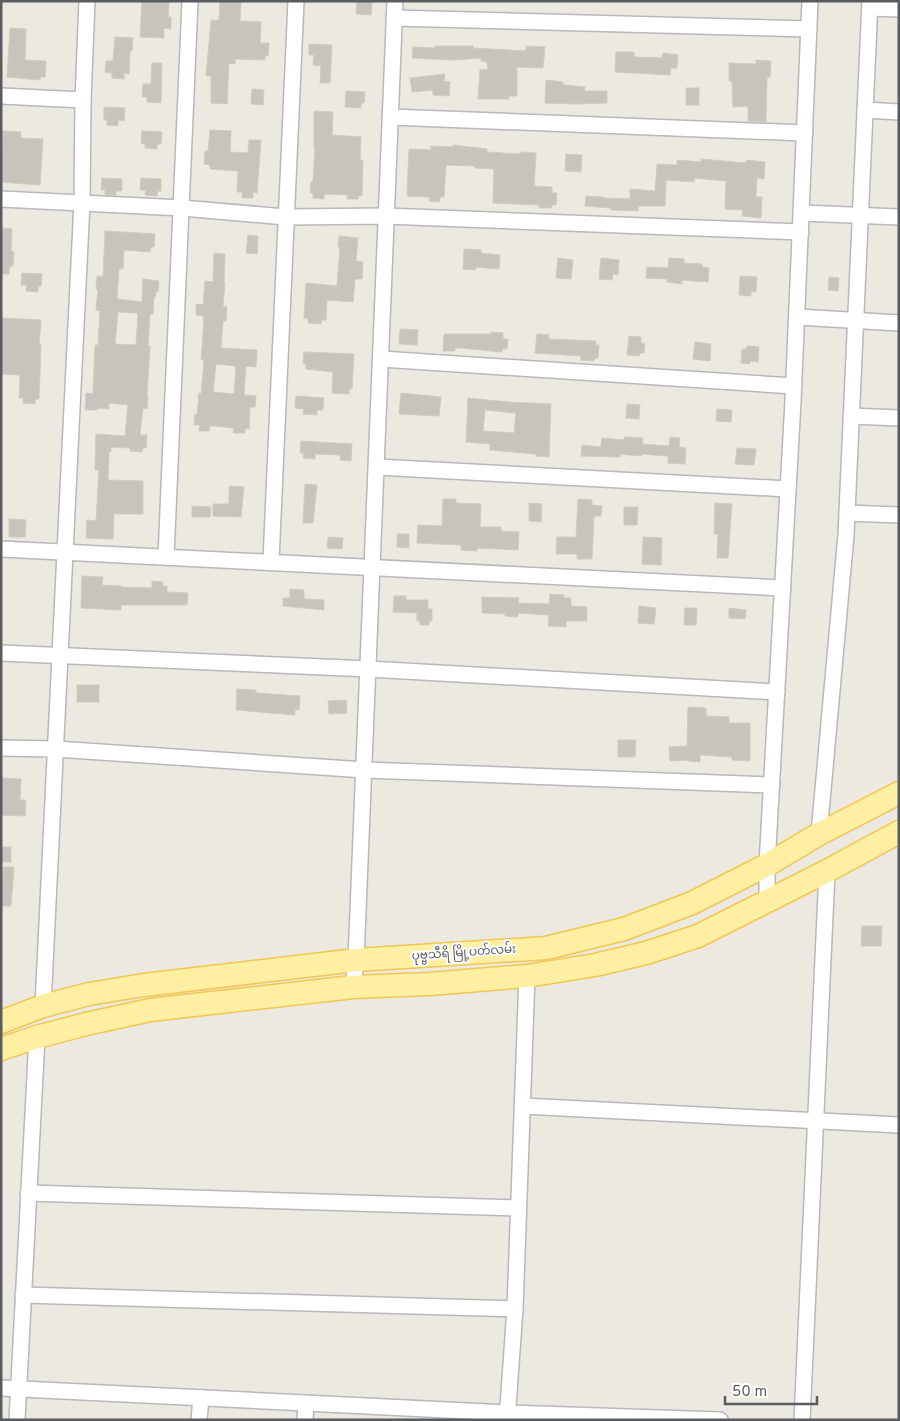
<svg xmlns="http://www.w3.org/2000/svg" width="900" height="1421" font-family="Overpass,'Noto Sans Myanmar',sans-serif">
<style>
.building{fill:#c7c4bd;stroke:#d1cbbe;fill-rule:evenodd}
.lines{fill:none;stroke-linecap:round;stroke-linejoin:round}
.street-casing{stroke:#b6b8bd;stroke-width:18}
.primary-casing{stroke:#f3c551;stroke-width:25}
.street{stroke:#fff;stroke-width:15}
.primary{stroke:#ffefa2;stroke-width:22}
.labels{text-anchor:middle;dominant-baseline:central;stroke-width:4;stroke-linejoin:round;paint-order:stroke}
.street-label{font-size:12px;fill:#595c61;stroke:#fff}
</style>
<rect width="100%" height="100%" fill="#ece9e0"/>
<g class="building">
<path d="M142,1H169L168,17H171V29L164,28V38L140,37Z"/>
<path d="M220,1H241L240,21L261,22L260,43H269L268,56L265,55V60L235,59V64L229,63L227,104L211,103V76H206L211,20H219Z"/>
<path d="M357,1H372L371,15L356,14Z"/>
<path d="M10,28L26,29L25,60L46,61L45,77H40V80L7,77Z"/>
<path d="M115,37L133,38L132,51H130L129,74L124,73V79L112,78V73L105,72L106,61H113Z"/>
<path d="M309,44L332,45L330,83H320L321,66L313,65L314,55H309Z"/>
<path d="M435,46H473V48L526,51V46L545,47L543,68L517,67V96H509V99H478L480,70L488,69L487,62L481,61V58L454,60L412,58L413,47L435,48Z"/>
<path d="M616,52H634V57L662,58L663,53L678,55L677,68H671L670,75L615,72Z"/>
<path d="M756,60L771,61L770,77H767L766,122L748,121V106L733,107L732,81H729V63L756,64Z"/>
<path d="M152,63H162L161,103L147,102V97H142L143,84H151Z"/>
<path d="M445,74L444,81L450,82L449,96L433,95V90L412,92L410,78Z"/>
<path d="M546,80L563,82V85L585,87L584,91H607V103L576,104L545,103Z"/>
<rect x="686" y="88" width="13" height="17"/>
<path d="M252,89L264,90L263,105L251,104Z"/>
<path d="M346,91L365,92L364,103H361V108L345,107Z"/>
<path d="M104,107L125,108L124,121L118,120V126L107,125V120H104Z"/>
<path d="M314,111L333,112L332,135L361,137L360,160H363L362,196H358V199H347L348,195L324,194V199L313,198V193H310L311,182H313L315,147H314Z"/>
<path d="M210,130L231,131L230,152L248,153L249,140H261L257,193L253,192V198H242V192H237L238,171L210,169V165L204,164L205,151H208Z"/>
<path d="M3,131L21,132L20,138L43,139L40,185L1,182Z"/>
<path d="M142,131L162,132L161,144H157V149L145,148V144L141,143Z"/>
<path d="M453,145L487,149V152L520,154V152L536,153L534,186L552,187V193H557L556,205H552L551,208H539V205L493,203L494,169L475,168V166L446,165L444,197H440L439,202L429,201L430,197L407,196L409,149L431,150V146L453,147Z"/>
<path d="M566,154L582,155L581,172L565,171Z"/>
<path d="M701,159L746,163L747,160L765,162L764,179L757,178L756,197H762L761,218L742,216L743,210L725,209L726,181L694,178V182L666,180L665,206H638V211L611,210V208L585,206L586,196L603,197V198L630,199V189L655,191L657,164L677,165V160L701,162Z"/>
<path d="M102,178L122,179V191H116V195H105V190H101Z"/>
<path d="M141,178L161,179V191H158L157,196L145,195L146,190H140Z"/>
<path d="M1,228L12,229L11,251L14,252L13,266H10L9,274H1Z"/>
<path d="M105,231L155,234L154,247H151L150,252L124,250L123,269H119L117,299L142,302L143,279L159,281L158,292H156L155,297H154L153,314H150L148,346H150L147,396H148L147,409L143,408L140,435H147L146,448H143L142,452L130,451V448L111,447V452H109L108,480L143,481V514H114L113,539L86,538L87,520L96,521L99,470H95L96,434L125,436L128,405L109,403V409L97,408V410H85L86,393L93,394L95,345H98L100,311L96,310L98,289H96L97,276L103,277ZM118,312L138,313L136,345L115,344Z"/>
<path d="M248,235L258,236L257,254L246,253Z"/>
<path d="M339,236L358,238L356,261L363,262L362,279H355L353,302L327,300L326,320H321V324L308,323V318H304L306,283L337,286L340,247H338Z"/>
<path d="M464,249L481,250V253L500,255L499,269L476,267V270L463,269Z"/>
<path d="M214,253L225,254L224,282L225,283L223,306L227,307L226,321H223L221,348L257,350L256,367L246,366L244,395L256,396L255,407H250L249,429L245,428V433H233L234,428L215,426H210L209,431H199L200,425H194L195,414L197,415L199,393L201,394L204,360H201L204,320L203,316L196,315V304L203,305L205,281L213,282ZM216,364L236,366L234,394L213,392Z"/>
<path d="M558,258L573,260L571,279L556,278Z"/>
<path d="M601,258L619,260L618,275L613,274L612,280L599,279Z"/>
<path d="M669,258L684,259V263L702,264V267L709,268L708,282L682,280V284L667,282V279L646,278L647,267L668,268Z"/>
<path d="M22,273L42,274L41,286H38V292L26,291L27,285H21Z"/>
<path d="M740,276L757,277L756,292L751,291V296L739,295Z"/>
<path d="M829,277L839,278L838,291L828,290Z"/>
<path d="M1,318L41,320L39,344H41L39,399H35V404L23,403V398H19L20,375L1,374Z"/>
<path d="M400,329L418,330L417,345L399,344Z"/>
<path d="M491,332L503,333V339H508L507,349H502V352L460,348H455V351H443L444,334H491Z"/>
<path d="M537,334L549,335L548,339L596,341L595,345H599L598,358H595L594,361L581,360V356L535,353Z"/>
<path d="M629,336L641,337V343L645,344L644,353H640L639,356L627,355Z"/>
<path d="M695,342L711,344L710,361L693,359Z"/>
<path d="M747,346L759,347L758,362L750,361V364L741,363L742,349H747Z"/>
<path d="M304,352L354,354L352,389H349V394L332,393L333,372L306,369V364H303Z"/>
<path d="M401,393L441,397L439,416L399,414Z"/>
<path d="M296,396L324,398L323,410H317V415L303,414L304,409L295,408Z"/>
<path d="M468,398L508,402L551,404L549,457L536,456V454L490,450V444L466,442ZM485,410L516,413L514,433L483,431Z"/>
<path d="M627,404L640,405L639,419L626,418Z"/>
<path d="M717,409L732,410L731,422L716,421Z"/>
<path d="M624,437L643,438L642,444L669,446L670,437L680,438L679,447L686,448L685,464L668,463V456L642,454L641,456L620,454V457L581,456L582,445L601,447L602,438L624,440Z"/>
<path d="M301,441L352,444L351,461L340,460V455L315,454V459L303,458L304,453H300Z"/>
<path d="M737,448L756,449L754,465L735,464Z"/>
<path d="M305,484L317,485L313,523H303Z"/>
<path d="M229,486L244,487L241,517L213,516V504H229Z"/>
<path d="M443,499H456V503L481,504L480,527H501V531L519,532L518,550L477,548V551L461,550V545L417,543L418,525L442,526Z"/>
<path d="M578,499L592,500V505L602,506L601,516H594L592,559H577V554H556L557,537H576Z"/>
<path d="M529,503L542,504L541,522L529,521Z"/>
<path d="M715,503L732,504L728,558H717L718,534H714Z"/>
<path d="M192,506L211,507L210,517H192Z"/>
<path d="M624,507H638L637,525H624Z"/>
<path d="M9,519L26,520L25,537H9Z"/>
<path d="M397,534H409V548L397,547Z"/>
<path d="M328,537L343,538L342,549L327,548Z"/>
<path d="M643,537L662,538L661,565L642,564Z"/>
<path d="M82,576L103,577L102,585L121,586V587L152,588V581L163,582V586H167V592L188,593L187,605H121V610L81,608Z"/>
<path d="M290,589L304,590V599L324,600V610L283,606V598H290Z"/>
<path d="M550,594L564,595V598H571V606L587,607V621H566V627L548,626L549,615L518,613V617L505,616V614L482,613V597L519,598L518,603L549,604Z"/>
<path d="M394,596H406V600H428V609H432V621H429V625H420V621H417V613L393,612Z"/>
<path d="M639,606L656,608L654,624L638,623Z"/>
<path d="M685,608H697L696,625H684Z"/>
<path d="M729,608L746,610L745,619L729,618Z"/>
<rect x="77" y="685" width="22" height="17"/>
<path d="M237,689L256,690V693L300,696L299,710L295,709V715L236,710Z"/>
<path d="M346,700L347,713L329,714L328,701Z"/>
<path d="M688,707L706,708V716L729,717V723H750V761L732,760V757L700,755V762L688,761V760L670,761L669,747L687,746Z"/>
<path d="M618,740H636L635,757H618Z"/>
<path d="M1,778L21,779L20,800H26L25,816L1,815Z"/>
<rect x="1" y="847" width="10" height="15"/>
<path d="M3,867H14L11,906H1Z"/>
<path d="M862,926H882L881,946H861Z"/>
</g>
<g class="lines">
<g class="street-casing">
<g id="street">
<path d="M870,8L899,9"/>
<path d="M394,18L809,29"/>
<path d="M1,96L83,100"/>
<path d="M865,110L899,112"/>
<path d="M390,117L805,133"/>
<path d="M1,199L182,208L286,217L386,216L801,232"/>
<path d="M802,213L899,217"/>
<path d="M797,317L899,323"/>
<path d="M381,359L794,386"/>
<path d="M851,416L899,418"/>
<path d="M377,467L788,489"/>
<path d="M847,513L899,515"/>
<path d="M1,549L783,588"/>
<path d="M166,557L190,1"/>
<path d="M271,561L296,1"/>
<path d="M1,653L369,669L777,692"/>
<path d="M1,748L56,749L365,770L772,785"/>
<path d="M819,834L846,535L870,1"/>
<path d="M767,900V865L793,401L810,1"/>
<path d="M353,987L356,960L395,1"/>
<path d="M43,1006L82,202L83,100L87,1"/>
<path d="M523,1106L899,1125"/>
<path d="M28,1193L518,1208"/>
<path d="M23,1295L515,1309"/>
<path d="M1,1388L508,1413L720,1420"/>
<path d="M17,1420L37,1037"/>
<path d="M199,1420L201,1398"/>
<path d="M305,1420L306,1403"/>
<path d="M507,1420L515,1309L527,976"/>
<path d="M802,1420L827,871"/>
</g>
</g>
<g class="primary-casing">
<g id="primary">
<path d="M1,1022L43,1006L89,994L144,985L356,960L546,948L624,929L692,903L767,865L819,834L899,793"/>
<path d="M1,1049L37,1037L86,1024L150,1010L353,987L429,984L527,976L595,965L646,953L698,936L827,871L899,832"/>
</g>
</g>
<use href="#street" class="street"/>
<use href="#primary" class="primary"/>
</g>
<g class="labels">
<g class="street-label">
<text transform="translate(464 953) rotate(-4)">ပုဗ္ဗသီရိ မြို့ပတ်လမ်း</text>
</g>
</g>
<rect width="900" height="1421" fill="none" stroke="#595c61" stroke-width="5"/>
<path d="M725 1396v8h92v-8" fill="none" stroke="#595c61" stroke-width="2.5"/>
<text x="732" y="1396" font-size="15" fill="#595c61" stroke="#ffffff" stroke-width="4" paint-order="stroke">50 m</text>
</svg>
